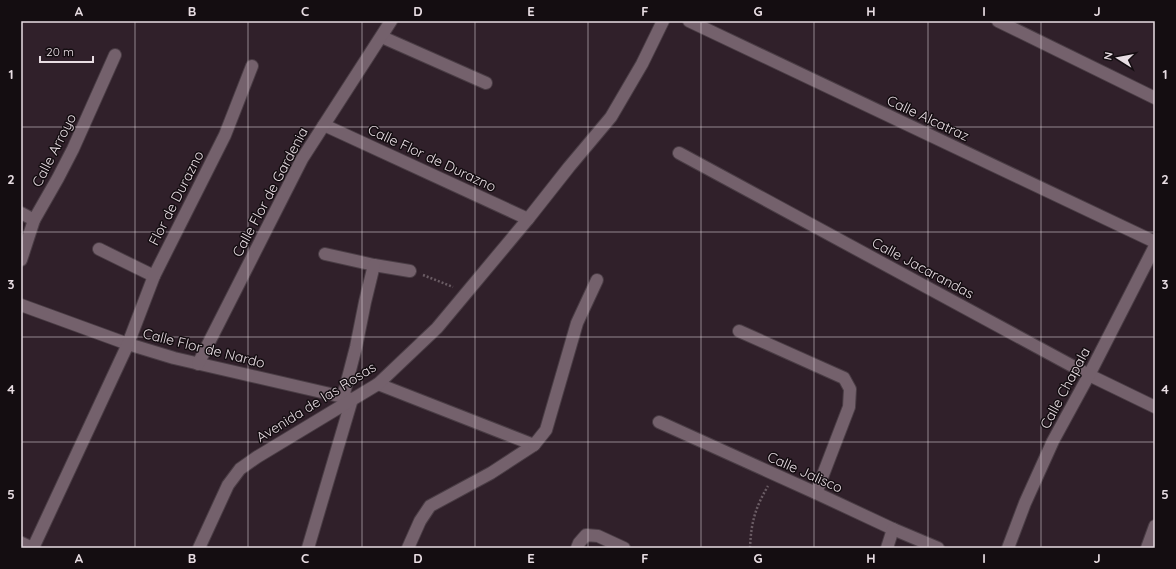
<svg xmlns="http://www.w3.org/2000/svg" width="1176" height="569" font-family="Quicksand,sans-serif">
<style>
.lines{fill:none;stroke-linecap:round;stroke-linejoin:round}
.lane-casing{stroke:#4a3d45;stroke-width:11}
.street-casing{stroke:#4a3d45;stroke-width:14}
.path{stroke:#6a5c64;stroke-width:2.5;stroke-dasharray:2 2;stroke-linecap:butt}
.lane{stroke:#74616c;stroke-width:9}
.street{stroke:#74616c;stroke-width:12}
.grid{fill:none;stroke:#e8dde3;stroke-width:1;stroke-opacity:0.55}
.labels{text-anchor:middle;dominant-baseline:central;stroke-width:3;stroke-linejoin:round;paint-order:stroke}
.street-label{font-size:14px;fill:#e8dde3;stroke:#140d11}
.neatline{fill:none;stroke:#e8dde3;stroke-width:1.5}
.grid-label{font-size:13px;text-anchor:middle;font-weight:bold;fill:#e8dde3}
</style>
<rect width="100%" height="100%" fill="#30202a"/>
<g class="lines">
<g class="lane-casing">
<path id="lane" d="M21,541L34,547"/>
</g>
<g class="street-casing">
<g id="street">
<path d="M689,21L1155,242"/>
<path d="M998,21L1155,98"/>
<path d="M382,37L486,83"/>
<path d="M324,125L528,219"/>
<path d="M679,153L1089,375L1155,407"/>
<path d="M21,213L34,220"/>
<path d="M99,249L154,276"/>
<path d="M325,254L374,265L410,271"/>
<path d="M21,260L34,220L58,178L73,149L115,55"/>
<path d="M21,305L128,344L174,358L352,399L308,548"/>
<path d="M739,331L844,378L850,389L849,407L816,493"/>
<path d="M198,364L302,159L391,21"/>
<path d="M378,384L534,445L491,473L430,506L420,521L408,548"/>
<path d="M343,397L356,347L365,302L374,265"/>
<path d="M659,422L816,493L893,529L938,548"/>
<path d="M534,445L546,430L577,323L597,280"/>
<path d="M33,548L128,344L154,276L225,135L252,66"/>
<path d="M199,548L228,485L240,469L257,457L378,384L437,328L528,219L569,167L611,117L642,64L663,21"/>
<path d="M577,548L579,543L586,535L598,536L624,548"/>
<path d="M887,548L893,529"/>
<path d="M1008,548L1025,503L1053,441L1089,375L1155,246"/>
<path d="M1147,548L1155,526"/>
</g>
</g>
<g class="path">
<path d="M423,275L453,287"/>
<path d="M750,548C751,523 755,508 768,486"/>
</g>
<use href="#lane" class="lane"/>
<use href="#street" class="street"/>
</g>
<path class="grid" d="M135,21V548M248,21V548M362,21V548M475,21V548M588,21V548M701,21V548M814,21V548M928,21V548M1041,21V548M21,127H1155M21,232H1155M21,337H1155M21,442H1155"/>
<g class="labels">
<g class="street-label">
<text transform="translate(928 118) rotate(25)">Calle Alcatraz</text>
<text transform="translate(54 150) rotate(-63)">Calle Arroyo</text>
<text transform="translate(432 158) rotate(25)">Calle Flor de Durazno</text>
<text transform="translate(270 192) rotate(-62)">Calle Flor de Gardenia</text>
<text transform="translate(176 198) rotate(-63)">Flor de Durazno</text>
<text transform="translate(923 268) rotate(28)">Calle Jacarandas</text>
<text transform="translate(204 348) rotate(14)">Calle Flor de Nardo</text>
<text transform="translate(1065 388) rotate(-62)">Calle Chapala</text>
<text transform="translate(316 402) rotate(-32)">Avenida de las Rosas</text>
<text transform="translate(805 472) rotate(24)">Calle Jalisco</text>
</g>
</g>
<rect width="1176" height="569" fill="none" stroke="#140d11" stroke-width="44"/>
<g transform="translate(1118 58) rotate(281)" stroke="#140d11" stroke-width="3" paint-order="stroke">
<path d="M0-3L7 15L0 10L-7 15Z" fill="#e8dde3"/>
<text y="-6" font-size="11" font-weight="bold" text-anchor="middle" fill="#e8dde3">N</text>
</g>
<path d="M40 56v6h53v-6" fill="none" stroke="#e8dde3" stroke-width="2"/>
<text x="46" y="56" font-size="12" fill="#e8dde3" stroke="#140d11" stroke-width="3" paint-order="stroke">20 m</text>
<rect x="22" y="22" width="1132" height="525" class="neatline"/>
<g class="grid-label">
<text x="79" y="16">A</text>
<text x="192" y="16">B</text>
<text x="305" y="16">C</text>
<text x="418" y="16">D</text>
<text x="531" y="16">E</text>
<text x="645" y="16">F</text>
<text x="758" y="16">G</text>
<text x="871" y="16">H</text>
<text x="984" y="16">I</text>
<text x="1097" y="16">J</text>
<text x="11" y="79">1</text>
<text x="1165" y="79">1</text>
<text x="11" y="184">2</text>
<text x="1165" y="184">2</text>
<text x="11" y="289">3</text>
<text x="1165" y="289">3</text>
<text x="11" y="394">4</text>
<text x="1165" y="394">4</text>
<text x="11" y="499">5</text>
<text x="1165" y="499">5</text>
<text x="79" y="563">A</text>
<text x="192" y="563">B</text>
<text x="305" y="563">C</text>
<text x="418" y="563">D</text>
<text x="531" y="563">E</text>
<text x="645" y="563">F</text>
<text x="758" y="563">G</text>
<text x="871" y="563">H</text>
<text x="984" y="563">I</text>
<text x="1097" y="563">J</text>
</g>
</svg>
